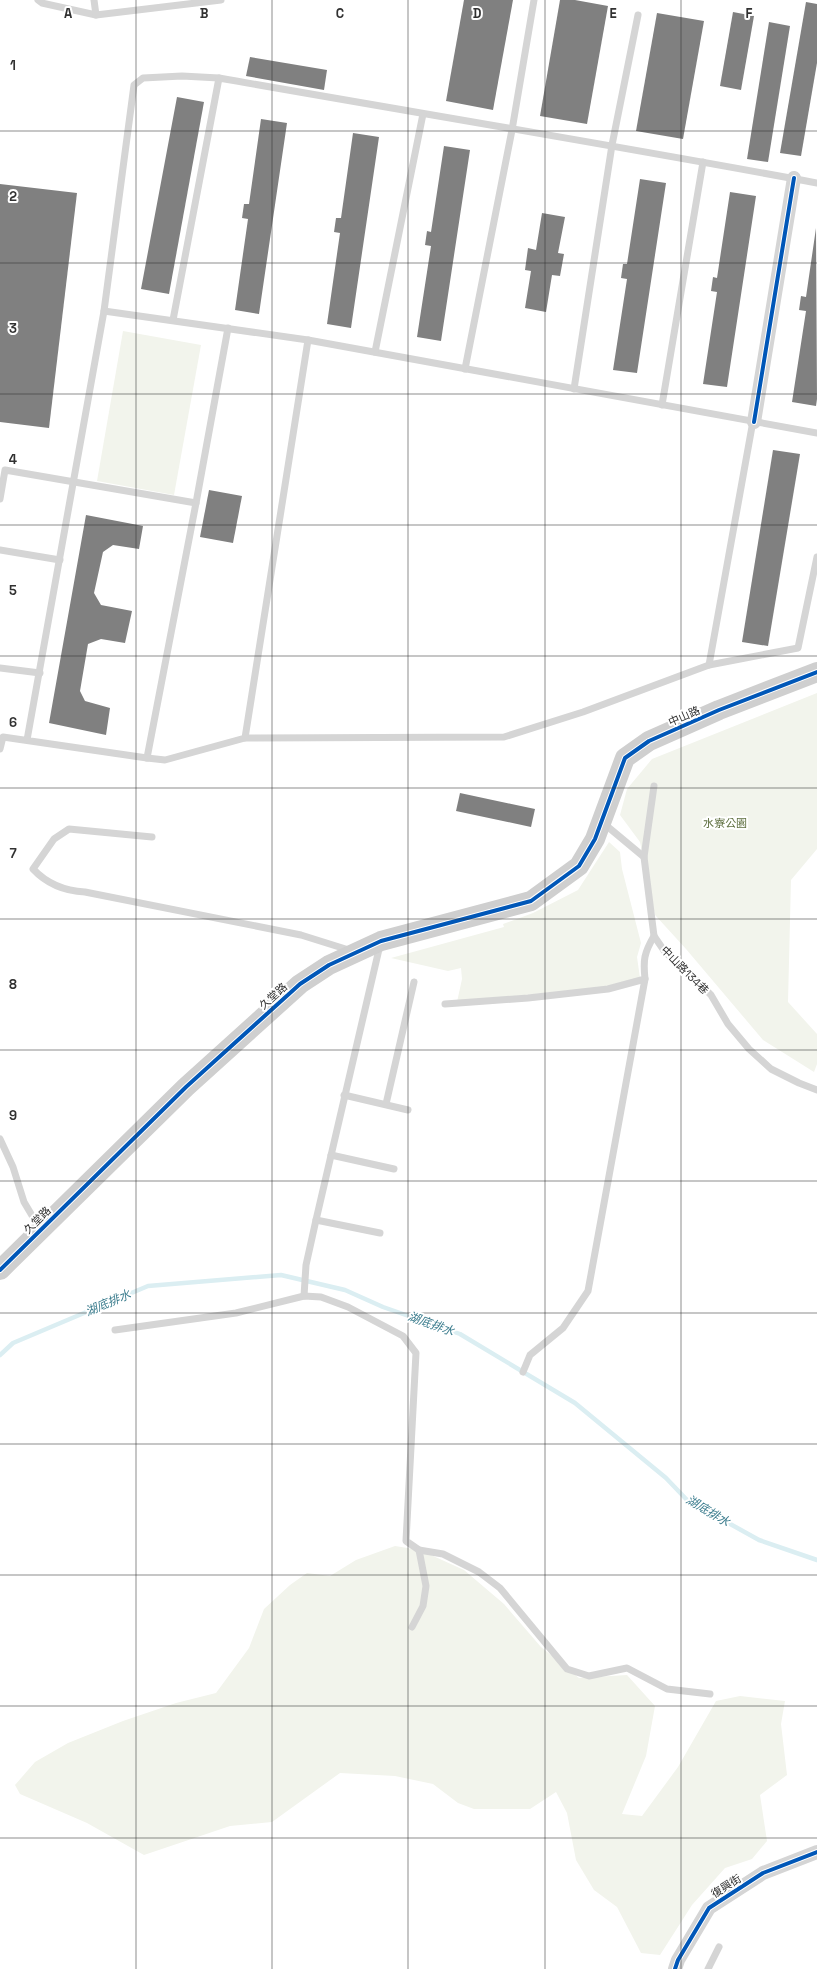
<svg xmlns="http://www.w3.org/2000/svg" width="817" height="1969" font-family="'Space Grotesk','Noto Sans TC',sans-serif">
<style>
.green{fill:#f2f4ec}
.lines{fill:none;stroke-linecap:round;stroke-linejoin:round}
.stream{stroke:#dbeef2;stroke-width:4.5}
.building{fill:#808080}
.lane{stroke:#d5d5d5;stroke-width:7}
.street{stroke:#d5d5d5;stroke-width:14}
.secondary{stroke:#cfcfcf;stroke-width:20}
.cycleway-casing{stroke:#fff;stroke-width:6}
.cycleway{stroke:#0057b8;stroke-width:4}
.grid{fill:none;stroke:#313131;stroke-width:1;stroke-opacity:0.55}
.labels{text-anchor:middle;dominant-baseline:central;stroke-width:4;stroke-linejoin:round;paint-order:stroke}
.street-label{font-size:11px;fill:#313131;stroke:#fff}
.park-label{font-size:11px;fill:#5d6e3e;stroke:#fff}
.water-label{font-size:12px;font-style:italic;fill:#3c7d8e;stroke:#fff}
.grid-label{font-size:13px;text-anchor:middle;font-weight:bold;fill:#313131;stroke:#fff;stroke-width:4;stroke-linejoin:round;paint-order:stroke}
</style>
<rect width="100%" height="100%" fill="#fff"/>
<g class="green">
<path d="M123,331L201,345L174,495L97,481Z"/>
<path d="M817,693V849L791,880L788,1002L817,1034V1064L814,1072L763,1040L686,949L655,915L640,842L620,815L627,789L652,759Z"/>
<path d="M609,842L620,852L622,869L641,943L637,957L640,978L604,987L457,1002L462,979L461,968L448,971L391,958L504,927L503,924L533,913L578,890Z"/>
<path d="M395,1546L420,1550L464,1570L504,1604L541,1647L579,1678L627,1675L655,1706L646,1756L622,1814L642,1816L678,1767L716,1701L740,1696L785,1701L781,1724L787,1775L760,1795L767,1841L752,1859L725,1868L692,1905L660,1955L641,1953L617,1907L594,1890L576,1860L567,1813L556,1792L530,1809H474L458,1803L433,1784L395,1776L340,1773L272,1822L230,1826L144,1855L87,1823L20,1794L15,1785L35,1762L68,1743L123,1721L176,1703L216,1693L249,1648L264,1609L290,1585L307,1573L330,1576L356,1560Z"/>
</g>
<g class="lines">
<path class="stream" d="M0,1355L13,1343L148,1286L281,1275L345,1290L383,1307L460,1334L575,1403L666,1478L687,1500L759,1540L817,1560"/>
</g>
<g class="building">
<path d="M464,0H513L493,110L446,101Z"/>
<path d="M560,0H575L608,6L587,124L540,116Z"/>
<path d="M806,2L817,4V63L801,156L780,153Z"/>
<path d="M733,12L754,16L741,90L720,86Z"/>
<path d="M657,13L704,21L683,139L636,131Z"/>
<path d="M769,22L790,26L768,162L747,159Z"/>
<path d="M250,57L327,70L324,90L246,76Z"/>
<path d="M177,97L204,102L169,294L141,289Z"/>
<path d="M261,119L287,123L259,314L235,310L248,219L242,218L244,204H249Z"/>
<path d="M353,133L379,137L351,328L327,324L340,233L334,232L336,218H341Z"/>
<path d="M444,146L470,150L441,341L417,337L431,246L425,245L427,231L431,232Z"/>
<path d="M640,179L666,183L637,373L613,370L627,279L621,278L623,264H627Z"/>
<path d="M0,184L77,193L49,428L0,422Z"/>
<path d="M730,192L756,196L727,387L703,384L717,292L711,291L713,277L717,278Z"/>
<path d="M542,213L565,217L558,253L564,254L560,276L552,275L546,312L525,308L531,271L525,270L528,248L536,250Z"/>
<path d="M816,228L817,399L816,406L792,402L806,311L799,310L801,296L806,297Z"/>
<path d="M773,450L800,454L768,646L742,642Z"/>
<path d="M209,490L242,496L233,543L200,537Z"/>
<path d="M86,515L143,526L139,549L113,545L103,552L94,593L101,605L132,611L125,643L101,639L88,644L80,691L85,701L110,708L106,735L49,723Z"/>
<path d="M460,793L535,809L531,827L456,811Z"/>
</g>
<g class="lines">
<g class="lane">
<path d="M38,0L42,3L96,15L221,0"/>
<path d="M94,0L96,15"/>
<path d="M104,311L134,85L143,78L182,76L219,78"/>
<path d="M173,320L219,78C418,113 618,146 817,183"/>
<path d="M308,340L817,433"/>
<path d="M375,352L423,114"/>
<path d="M465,369L512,130L534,0"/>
<path d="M574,389L612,145L638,15"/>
<path d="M662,405L703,162"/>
<path d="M0,499L5,470L196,503L147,758"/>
<path d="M196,503L228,328"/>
<path d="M0,550L60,560"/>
<path d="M709,665L798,648L817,557"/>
<path d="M0,668L40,673"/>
<path d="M245,738L504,737L583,712L709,665L753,421"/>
<path d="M0,749L3,737L147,758L165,760L245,738L308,340L104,311L27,740"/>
<path d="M602,822L644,857L654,936L665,952L688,972L711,995L728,1024L749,1049L771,1069L799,1083L817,1090"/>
<path d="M152,837L69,829L54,839L33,869C47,884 65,891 85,892L301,935L352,951"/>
<path d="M644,857L654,786"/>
<path d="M445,1004L528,998L608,989L645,979C643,960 644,953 654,936"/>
<path d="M344,1095L408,1110"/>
<path d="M386,1104L414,982"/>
<path d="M0,1139L13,1167L24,1202L40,1229"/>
<path d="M331,1155L394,1169"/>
<path d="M316,1220L380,1233"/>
<path d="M304,1296L306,1265L316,1220L380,945"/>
<path d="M115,1330L236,1313L304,1296L321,1297L348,1307L403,1336L416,1353L406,1541L419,1550L443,1554L479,1572L500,1588L567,1669L589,1676L627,1668L667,1689L710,1694"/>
<path d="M523,1372L530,1355L563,1328L588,1291L645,979"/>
<path d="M412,1627L423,1606L426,1586L419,1550"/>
<path d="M708,1969L719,1947"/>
</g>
<g class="street">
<path d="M754,422L794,178"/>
<path d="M675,1969L678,1960L709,1908L763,1873L817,1852"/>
</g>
<path class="secondary" d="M0,1270L186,1087L300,984L329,965L381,941L531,901L579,866L595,839L625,758L649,741L719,710L817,672"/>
<g class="cycleway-casing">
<g id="cycleway">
<path d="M754,422L794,178"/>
<path d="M0,1270L186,1087L300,984L329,965L381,941L531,901L579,866L595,839L625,758L649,741L719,710L817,672"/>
<path d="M675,1969L678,1960L709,1908L763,1873L817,1852"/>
</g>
</g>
<use href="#cycleway" class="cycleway"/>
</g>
<path class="grid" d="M136,0V1969M272,0V1969M408,0V1969M545,0V1969M681,0V1969M0,131H817M0,263H817M0,394H817M0,525H817M0,656H817M0,788H817M0,919H817M0,1050H817M0,1181H817M0,1313H817M0,1444H817M0,1575H817M0,1706H817M0,1838H817"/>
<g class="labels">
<g class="street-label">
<text transform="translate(684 716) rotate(-24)">中山路</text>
<text transform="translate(685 970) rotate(45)">中山路134巷</text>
<text transform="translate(273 996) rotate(-42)">久堂路</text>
<text transform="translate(37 1220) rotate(-45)">久堂路</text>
<text transform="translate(726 1886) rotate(-32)">復興街</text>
</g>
<g class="park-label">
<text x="725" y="823">水寮公園</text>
</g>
<g class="water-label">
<text transform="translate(108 1303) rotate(-23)">湖底排水</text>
<text transform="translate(431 1324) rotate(20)">湖底排水</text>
<text transform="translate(708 1511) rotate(31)">湖底排水</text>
</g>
</g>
<g class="grid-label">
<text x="68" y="18">A</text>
<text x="204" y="18">B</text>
<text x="340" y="18">C</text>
<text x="477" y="18">D</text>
<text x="613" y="18">E</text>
<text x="749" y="18">F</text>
<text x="13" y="70">1</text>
<text x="13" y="201">2</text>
<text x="13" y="333">3</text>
<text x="13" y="464">4</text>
<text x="13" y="595">5</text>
<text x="13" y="727">6</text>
<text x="13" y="858">7</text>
<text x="13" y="989">8</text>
<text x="13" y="1120">9</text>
</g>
</svg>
